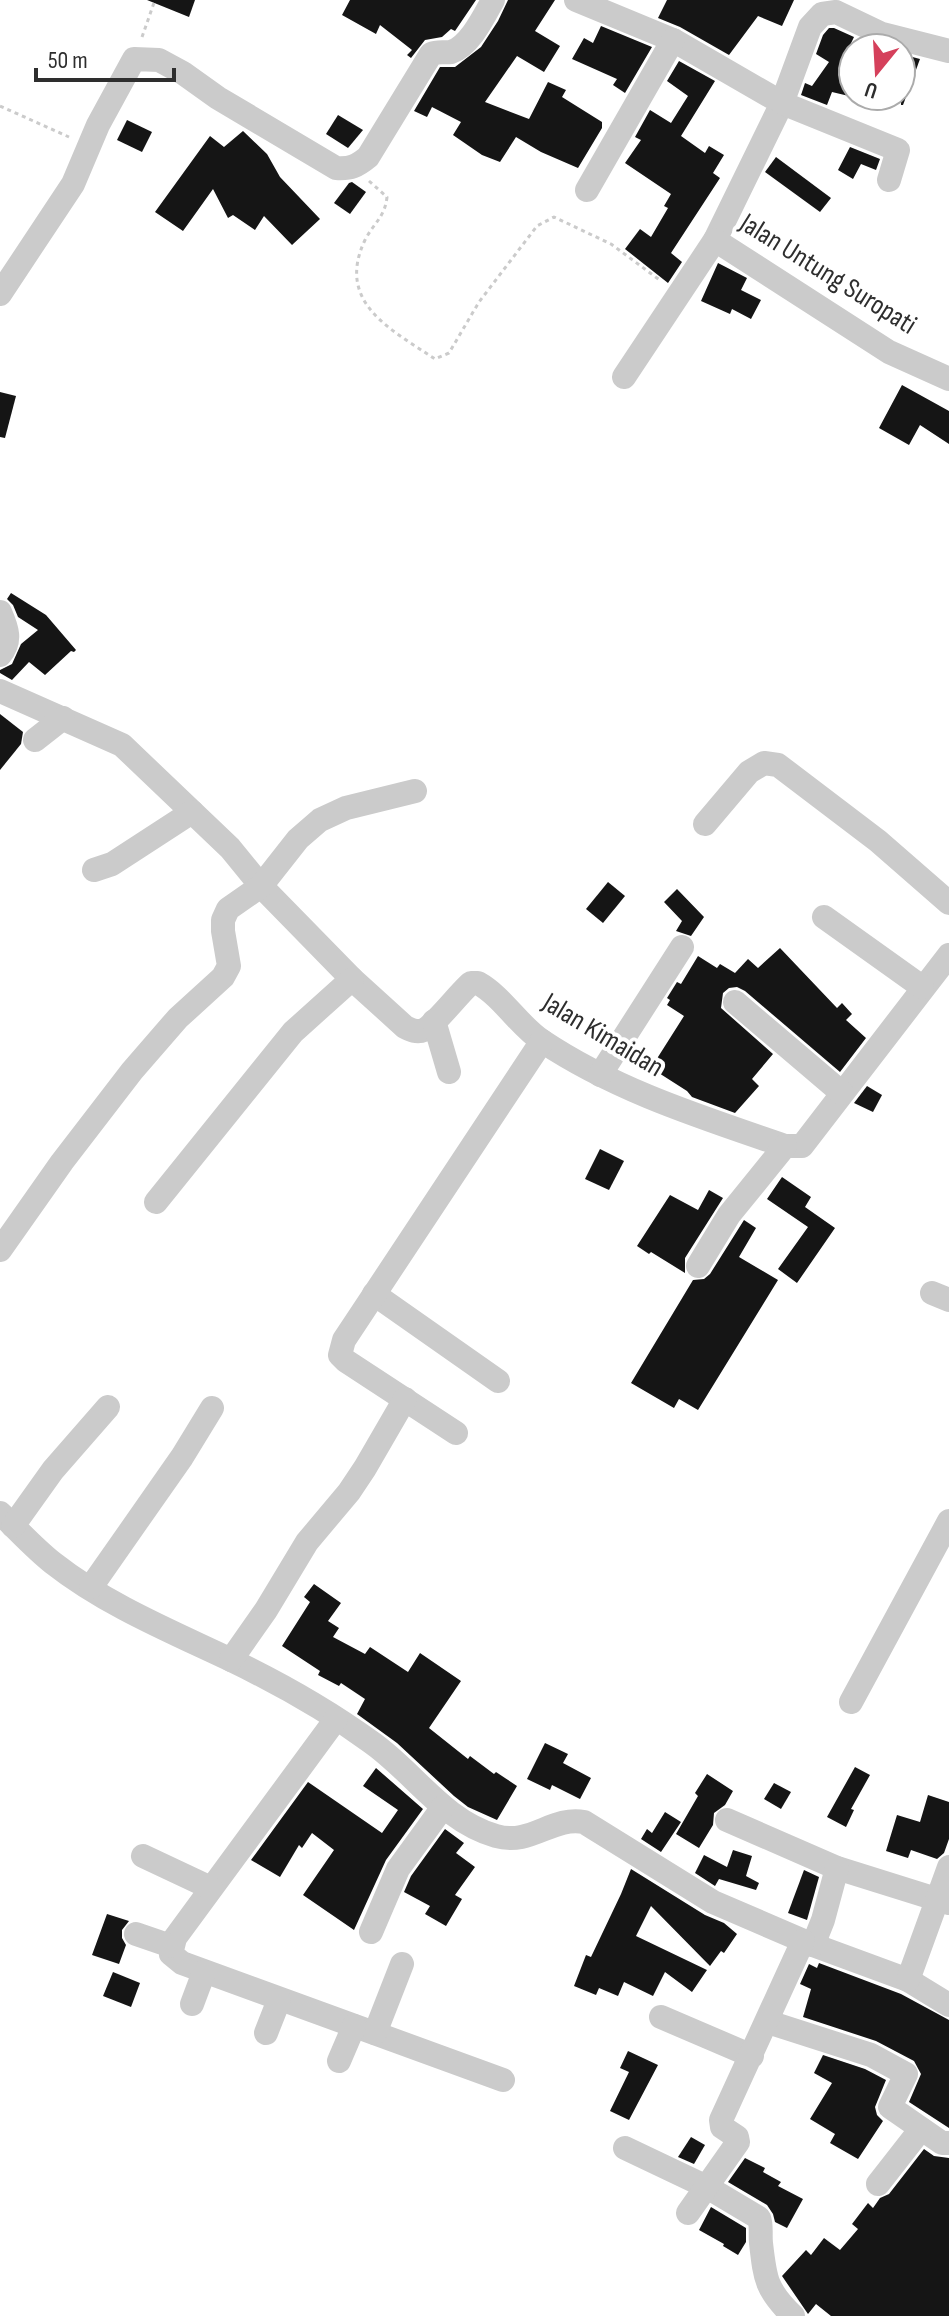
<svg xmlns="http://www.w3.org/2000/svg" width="949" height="2316" font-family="'Sofia Sans Condensed',sans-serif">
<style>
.building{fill:#151515}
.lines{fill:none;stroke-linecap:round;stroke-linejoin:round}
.path{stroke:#cbcbcb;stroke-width:3;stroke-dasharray:4 4;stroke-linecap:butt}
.minor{stroke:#cbcbcb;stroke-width:24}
.labels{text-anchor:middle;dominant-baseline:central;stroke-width:8;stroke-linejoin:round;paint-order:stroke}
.street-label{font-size:28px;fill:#2e2e2e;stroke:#fff}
</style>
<rect width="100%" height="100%" fill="#fff"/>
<g class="building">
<path d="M147,0H195L189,17Z"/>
<path d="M350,0H476L455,31L451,29L442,37L425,40L411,58L407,55L412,50L380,25L376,34L342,15Z"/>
<path d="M508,0H555L535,31L560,46L544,72L517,56L485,102L529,119L548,82L566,90L562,97L602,122V128L578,168L541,152L516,137L500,162L482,155L453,135L461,122L432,107L427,117L414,111L440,67H455L481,47L498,21Z"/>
<path d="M667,0H794L782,26L758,16L729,55L680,27L658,18Z"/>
<path d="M601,26L652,47L625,93L613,85L617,79L572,59L584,38L593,43Z"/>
<path d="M829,28H834L854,37L843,60L853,63V97L832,92L827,105L801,95L805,83L812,86L829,62L816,54L823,35Z"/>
<path d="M901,54L920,59L903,105H901Z"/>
<path d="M679,61L715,81L681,136L705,153L709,146L724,155L713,173L720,178L671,253L682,262L668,283L625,249L640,229L651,237L668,208L664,206L671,194L625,163L641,140L635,137L650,110L671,123L688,96L667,81Z"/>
<path d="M338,115L363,130L348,148L326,134Z"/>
<path d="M127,120L152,132L142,152L117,140Z"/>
<path d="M243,131L267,154L280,177L320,219L292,245L264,216L255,230L233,215L228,218L213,189L183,231L155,212L210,136L224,147Z"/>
<path d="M850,147L880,159L876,170L861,164L853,179L838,170Z"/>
<path d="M776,157L831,198L820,212L765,172Z"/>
<path d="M352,182L366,192L350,214L334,203L349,183Z"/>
<path d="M718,263L747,278L741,290L761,300L751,319L732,309L730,314L701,301Z"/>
<path d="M902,385L949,411V444L920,425L909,445L879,428Z"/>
<path d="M0,392L16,396L5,438L0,437Z"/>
<path d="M11,593L46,615L76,650L74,652L71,651L45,675L29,662L12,680L0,673V670L12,664L21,644L38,630L18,617L13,605L7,599Z"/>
<path d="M0,714L23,732L21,744L0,770Z"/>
<path d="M608,882L625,896L603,923L586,909Z"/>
<path d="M677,889L704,917L691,936L676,931L682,921L664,902Z"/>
<path d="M780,948L837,1008L842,1003L852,1014L846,1020L866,1038L840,1072L745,991L737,987L729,988L723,993L721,1008L773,1054L752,1079L759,1086L735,1113L692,1097L687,1091L651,1068L684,1016L667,1005L670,1000L667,998L677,982L681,984L698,956L717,968L720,964L735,973L748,959L758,968Z"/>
<path d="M867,1086L882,1095L873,1112L854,1103Z"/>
<path d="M600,1149L624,1161L609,1190L585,1179Z"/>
<path d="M782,1177L811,1197L805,1207L835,1228L797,1283L778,1269L808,1227L767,1199Z"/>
<path d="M709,1190L723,1198L685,1258V1273L651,1252L649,1254L637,1246L670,1195L698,1210Z"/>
<path d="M744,1220L756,1228L739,1257L778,1280L698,1410L679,1399L674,1408L631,1383L693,1280L704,1279L710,1274Z"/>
<path d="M314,1584L341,1603L328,1621L339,1628L333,1637L365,1654L370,1647L408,1672L420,1653L461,1681L429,1728L468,1759L470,1756L494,1774L496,1772L517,1786L497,1820L468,1807L454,1796L397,1743L357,1714L365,1699L341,1683L339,1686L318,1675L320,1671L282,1646L310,1602L304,1597Z"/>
<path d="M545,1743L568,1754L563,1763L591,1778L580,1799L552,1785L550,1790L527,1779Z"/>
<path d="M855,1767L870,1775L851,1809L854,1810L846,1827L827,1817Z"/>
<path d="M376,1768L423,1809L386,1860L354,1930L303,1895L334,1850L312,1833L302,1848L299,1845L280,1877L251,1860L308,1782L382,1833L398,1810L363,1786Z"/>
<path d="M707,1774L733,1791L725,1805L714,1813L713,1825L699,1848L676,1834L698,1796L695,1793Z"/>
<path d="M774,1783L791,1792L781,1809L764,1799Z"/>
<path d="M928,1795L949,1802V1839L944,1853L937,1859L911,1850L908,1858L886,1851L897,1815L920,1822Z"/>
<path d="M665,1812L681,1822L661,1852L641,1839L647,1829L652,1833Z"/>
<path d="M445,1829L464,1843L456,1853L475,1867L455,1895L462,1899L446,1926L425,1914L430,1906L404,1892L411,1876Z"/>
<path d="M733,1850L752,1856L746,1876L759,1883L756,1890L719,1879L715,1886L695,1873L704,1855L727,1867Z"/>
<path d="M631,1869L705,1915L724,1923L737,1934L724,1953L721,1951L710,1966L651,1906L636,1936L707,1970L692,1992L665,1972L653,1996L624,1982L618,1996L599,1988L596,1995L574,1986L586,1955L591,1957L621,1894Z"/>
<path d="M804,1870L819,1877L807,1920L788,1913Z"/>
<path d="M107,1914L129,1921L122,1930V1938L126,1945L119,1964L92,1955Z"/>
<path d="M819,1963L901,1994L949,2020V2128L909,2102L921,2074L914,2061L876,2041L803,2017L811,1989L800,1984L809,1964L817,1968Z"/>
<path d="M113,1972L140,1983L131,2007L103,1996Z"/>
<path d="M628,2051L658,2065L629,2120L610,2111L629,2072L620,2068Z"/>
<path d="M823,2055L865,2069L886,2080L875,2107L877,2115L883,2121L858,2159L830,2143L835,2134L810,2119L832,2083L814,2073Z"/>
<path d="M691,2137L705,2145L694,2164L678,2157Z"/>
<path d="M924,2149L934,2156L949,2158V2316H831L816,2304L808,2314L782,2276L806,2250L811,2255L824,2238L840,2250L858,2229L852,2224L868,2203L873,2208L880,2198L889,2194Z"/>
<path d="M745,2158L765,2168L763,2172L781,2182L778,2186L803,2199L787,2228L775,2222L773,2214L767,2205L728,2182Z"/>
<path d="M711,2207L746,2228V2242L738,2255L723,2246L724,2244L699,2230Z"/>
</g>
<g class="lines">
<g class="path">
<path d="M142,37L155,0"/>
<path d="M0,106L69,137"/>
<path d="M369,181L387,197C385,217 373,224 365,240C335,303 392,330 435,359L449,353L479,302L537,226L554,217L611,244L661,281"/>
</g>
<g class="minor">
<path d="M576,0L673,40L782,103L715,240L889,352L949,379"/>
<path d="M889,180L898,150L782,103L810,27L822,14L836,12L882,34L949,51"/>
<path d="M587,190L673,40"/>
<path d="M0,294L73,184L98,125L134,59L159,60L183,73L218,98L336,168C351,169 357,166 368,157L431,54C438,51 444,53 451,52C470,46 484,16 493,0"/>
<path d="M624,377L715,240"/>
<path d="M0,612C7,628 12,641 0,655"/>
<path d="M0,691L122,745L230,848L261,886L352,979L405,1027C411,1030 417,1033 424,1030C436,1024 459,993 471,983H478C503,997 518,1025 542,1041C617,1091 701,1117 785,1146H802L949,955"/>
<path d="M35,740L63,718"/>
<path d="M705,824L749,772L764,763L778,765L878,841L949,903"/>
<path d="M94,870L112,864L192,812"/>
<path d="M824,917L922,987"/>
<path d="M735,1002L842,1093"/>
<path d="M434,1021L449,1072"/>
<path d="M600,1075L682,947"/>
<path d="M156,1202L293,1032L352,979"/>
<path d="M0,1250L62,1162L132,1071L178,1018L223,977L229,966L223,931V920L228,909L261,886L298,839L320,820L346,808L415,791"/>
<path d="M698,1266L729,1215L785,1146"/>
<path d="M932,1293L949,1300"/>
<path d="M374,1294L498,1381"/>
<path d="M456,1433L346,1361L340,1355L344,1340L542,1041"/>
<path d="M0,1513C18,1530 34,1548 53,1563C105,1604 170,1631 229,1659C279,1683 327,1710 371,1742C414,1772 443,1821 496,1836C531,1846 552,1816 584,1822L713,1902L813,1945L908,1980L949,2005"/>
<path d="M13,1526L53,1470L108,1407"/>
<path d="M91,1587L182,1457L212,1408"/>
<path d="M231,1660L266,1610L307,1542L349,1492L365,1468L405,1399"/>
<path d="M851,1702L949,1521"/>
<path d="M336,1719L175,1938L171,1954L182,1963L503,2080"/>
<path d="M727,1820L837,1868L949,1903"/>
<path d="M143,1856L211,1888"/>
<path d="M371,1932L398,1869L443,1807"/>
<path d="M136,1934L171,1946"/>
<path d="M813,1945L823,1920L837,1868"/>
<path d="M908,1980L949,1867"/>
<path d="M192,2004L204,1972"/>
<path d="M661,2017L752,2056"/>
<path d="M768,2022L871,2055L906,2074L890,2107L942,2143H949"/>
<path d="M266,2033L279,2000"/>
<path d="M375,2033L402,1964"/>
<path d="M339,2061L354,2026"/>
<path d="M625,2148L707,2187L759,2218C762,2226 760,2234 761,2243C765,2279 766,2290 793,2316"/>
<path d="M878,2184L921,2129"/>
<path d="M688,2213L738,2142L737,2137L722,2127L721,2120L803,1941"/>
</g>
</g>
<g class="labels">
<g class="street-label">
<text transform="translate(828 274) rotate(32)">Jalan Untung Suropati</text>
<text transform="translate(603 1035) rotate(31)">Jalan Kimaidan</text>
</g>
</g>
<g transform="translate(877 72) rotate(198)"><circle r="38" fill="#ffffff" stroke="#ababab" stroke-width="2"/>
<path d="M0-6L14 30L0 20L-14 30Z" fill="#d5405b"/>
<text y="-12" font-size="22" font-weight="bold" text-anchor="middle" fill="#2e2e2e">U</text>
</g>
<path d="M36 68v12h138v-12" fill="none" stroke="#2e2e2e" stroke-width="4"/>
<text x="48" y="68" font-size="24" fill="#2e2e2e" stroke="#ffffff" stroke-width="6" paint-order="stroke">50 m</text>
</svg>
